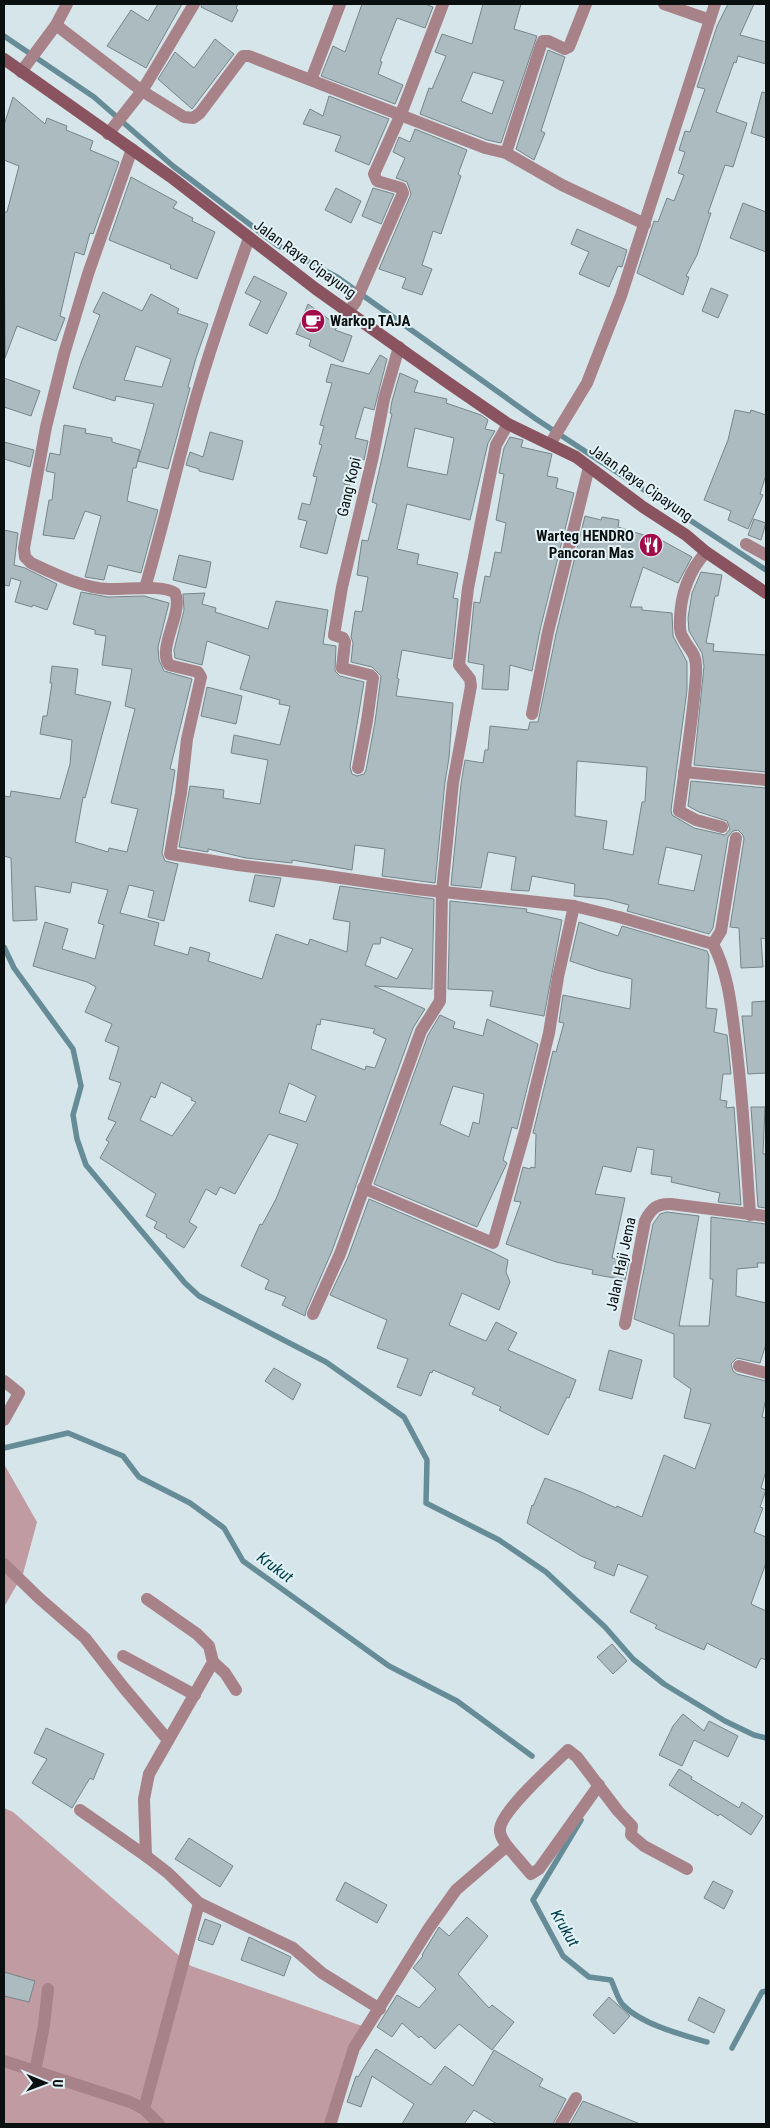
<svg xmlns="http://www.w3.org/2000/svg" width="770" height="2128" font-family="'Roboto Condensed',sans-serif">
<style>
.forest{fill:#c09ba2}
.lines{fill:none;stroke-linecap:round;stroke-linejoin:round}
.stream{stroke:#668c97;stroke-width:5.5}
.building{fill:#acbbc0;stroke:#778589;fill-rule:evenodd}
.street{stroke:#a88289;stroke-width:12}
.secondary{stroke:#895460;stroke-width:12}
.labels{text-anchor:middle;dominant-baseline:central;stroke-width:4;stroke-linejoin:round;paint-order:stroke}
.street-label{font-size:15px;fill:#0a0f10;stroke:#e2f2f6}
.poi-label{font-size:15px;font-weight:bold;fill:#0a0f10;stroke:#e2f2f6;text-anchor:start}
.water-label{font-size:16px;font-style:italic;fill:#03414d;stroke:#e2f2f6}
</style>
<rect width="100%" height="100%" fill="#d5e5e9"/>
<g class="forest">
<path d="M4,1464L37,1522L23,1574L4,1607Z"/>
<path d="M4,1808L13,1812L191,1966L365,2027L337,2124H4Z"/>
</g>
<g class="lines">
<g class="stream">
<path d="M4,36L94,97L173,166L277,245L337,277L536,419L766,570"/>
<path d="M4,947L14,968L73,1049L81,1086L73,1115L77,1139L86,1165L185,1283L199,1296L326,1362L404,1417L427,1460L426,1503L499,1540L546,1572L605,1627L633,1659L664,1684L725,1721L754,1735L766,1738"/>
<path d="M4,1448L68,1433L123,1456L139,1477L190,1503L224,1528L243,1561L389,1666L457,1701L532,1756"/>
<path d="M581,1820L533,1900L563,1956L589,1977L611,1980C615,1988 618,2000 623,2005C641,2024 682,2035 707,2042"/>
<path d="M732,2048L762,1992L766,1991"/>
</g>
</g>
<g class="building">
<path d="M158,4H182L146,68L107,46L131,10L148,21Z"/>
<path d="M202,4H238L236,8L238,10L232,22L201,7Z"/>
<path d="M362,4H425L433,7L425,28L397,18L380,61L382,62L378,74L403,85L395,104L321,76L333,46L345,52Z"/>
<path d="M483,4H521L514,29L537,36L501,143L487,140L420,114L429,88L432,89L446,56L435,52L442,34L472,44ZM473,72L504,81L492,114L461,101Z"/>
<path d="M728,4H754L740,35L766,42V64L738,56L736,63L734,62L716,112L747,123L733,167L725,165L708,213H711L697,255L686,276L689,277L683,295L637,273L654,221L658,222L667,198L674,201L684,175L678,173L685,152L679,150L685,131L690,132L705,89L697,87L717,26Z"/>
<path d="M215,39L234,54L192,109L158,79L175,52L194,68Z"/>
<path d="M548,50L565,57L541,131L545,133L534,160L516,149Z"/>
<path d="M762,92L766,93V138L751,133Z"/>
<path d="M329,96L389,119L369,165L335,151L341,136L303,124L310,109L323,116Z"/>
<path d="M13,97L45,124L47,118L67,126L66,130L93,141L90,150L119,162L93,234L90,233L84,255L75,252L60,316L65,318L56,341L17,326L5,358L4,212H7L19,166L4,160V125Z"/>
<path d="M415,129L467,150L458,174L461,176L441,234L433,231L422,265L432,269L422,295L402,288L406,278L379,269L411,194L407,182L396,178L405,158L393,152L399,137L410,142Z"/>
<path d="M131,177L177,202L173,208L193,218L192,221L215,232L197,279L170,268L171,265L109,240Z"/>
<path d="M336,188L361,201L351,223L325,210Z"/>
<path d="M373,188L394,194L381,224L362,216Z"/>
<path d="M743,203L766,212V252L730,238Z"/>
<path d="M577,229L627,250L622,267L618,266L609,287L579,274L589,252L571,244Z"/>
<path d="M254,276L287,293L267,334L249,325L261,301L245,293Z"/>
<path d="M711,288L728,295L718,318L702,311Z"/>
<path d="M103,292L142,311L151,294L179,309L177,313L208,324L196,358L188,387L190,388L168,469L138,461L154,404L116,396L115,401L73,388L81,363L100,315L93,312ZM136,346L171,359L162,387L124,380Z"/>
<path d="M308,304L338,326L335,330L352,336L343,362L309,346L311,340L296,334Z"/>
<path d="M380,355L387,359L374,410L364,407L355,438L368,441L364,460L353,456L344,484L350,485L344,507L339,506L327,554L300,547L307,521L298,519L302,503L310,505L317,477L313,476L322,445L319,444L324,426L320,425L332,383L326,382L331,364L369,374Z"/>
<path d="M400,373L418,381L414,392L447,399L446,403L481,415L488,420L485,429L495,431L488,443L470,520L407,504L397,549L419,554L417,564L458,573L453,598L458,599L452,659L402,650L397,678L399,679L396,696L453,703L449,758L445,782L435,883L382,876L385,849L355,845L352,870L292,860V863L246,858L208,849V852L179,847L190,786L224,790L223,798L260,804L268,760L231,753L234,735L280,745L290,706L279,704L280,700L240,689L250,656L207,641L202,665L175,658L174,650L184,610L183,594L205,593L202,604L216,608L215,612L268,629L276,601L328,610L323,644L336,646L335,671L340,676L364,682L350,767L352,774L357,776L364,774L366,770L375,722L381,676L372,667L351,662L353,643L351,637L355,611L362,612L368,577L357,575L362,540L368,541L377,504L372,502L392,414L390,413L392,401ZM415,428L454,438L447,475L407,467Z"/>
<path d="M4,378L40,391L31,416L4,407Z"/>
<path d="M735,410L750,413L751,410L766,415V475L760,494L763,495L748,529L728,520L731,511L704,500L728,440Z"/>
<path d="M64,425L86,429L85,433L112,438V442L140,450L136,468H133L127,501L158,510L141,573L108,565L104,580L85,577L101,516L85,511L74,539L43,535L49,500H52L55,473L46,471L50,453L60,455Z"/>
<path d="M210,432L243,441L233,480L199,471V469L186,465L190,452L203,457Z"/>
<path d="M510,437L523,440L521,447L552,454L547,476L558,478L556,488L574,493L540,630L532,671L510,665L508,690L482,689L484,665L468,662L474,602L480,603L485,576L490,577L495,552L501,553L506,523L496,520L504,474L499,473L504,448Z"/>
<path d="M4,442L34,450L30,467L4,459Z"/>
<path d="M585,516L601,520L602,517L619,520L618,527L663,541L692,557L678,583L643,567L630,607H642V610L672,613L673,636L687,662V690L671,810L672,815L694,828L725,835L730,829L727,821L699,812L688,806L691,781L766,788V939L761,938L763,967L741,968L739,928L730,927L744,839L743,835L738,830L733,831L728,837L713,928L709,934L627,911L629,905L606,899L574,896L575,884L532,876L529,891L511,890L516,857L488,852L481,888L451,885L461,784L465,760L483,763L485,750H488L490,726L528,730L530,722H538L556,634ZM577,761L647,767L645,802H642L633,855L603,849L607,821L575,816ZM666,847L702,855L694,891L658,884Z"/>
<path d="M754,519L766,523L761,540L748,535Z"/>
<path d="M4,530L18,533L14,565L25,568L57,584L47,610L33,605L32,607L15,602L21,581L11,578L9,586L4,585Z"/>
<path d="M179,555L211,562L206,588L173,580Z"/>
<path d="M701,572L722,575L718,596H715L706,643L714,644L713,651L766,655V772L694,765L704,666L702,653L689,631L688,618L692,593Z"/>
<path d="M81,592L108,597L144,596L169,603L158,647L159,660L164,671L192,679L170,769L175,770L162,853L165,861L178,864L164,921L148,917L154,891L129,885L120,913L159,923L154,945L188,955L190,947L210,953L208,961L262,979L276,934L308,945L310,939L347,952L350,922L333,919L340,886L434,899L432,989L374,986L425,1009L413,1028L332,1251L306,1311L305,1316L282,1305L286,1297L265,1289L269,1280L241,1266L260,1224L262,1225L276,1199L298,1144L269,1134L235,1194L220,1187L216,1195L206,1189L189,1222L197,1227L184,1248L166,1237L167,1235L154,1228L157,1222L146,1216L156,1194L100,1158L109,1142L106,1140L116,1122L108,1119L121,1083L109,1079L119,1047L105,1041L112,1024L85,1012L96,987L87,982L33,966L45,922L68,929L62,949L95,959L104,925L98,923L108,890L72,882L70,893L35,886L37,920L13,921L11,858L4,856V796L10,797L11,791L60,799L70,764L72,740L40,734L43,716H47L52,683H50L52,666L78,669L75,694L111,702L85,798L83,797L75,842L108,852L109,848L127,852L138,809L111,803L135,709L125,706L132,669L102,665L106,636L95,634V630L73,624ZM381,937L413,949L397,979L365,965L373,944H380ZM321,1019L375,1029L373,1033L386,1039L375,1068L366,1066L365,1070L311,1049L317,1024L320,1025ZM161,1082L192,1098L191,1100L196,1102L172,1136L140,1120L151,1096L155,1098ZM289,1083L316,1096L306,1122L279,1113Z"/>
<path d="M207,687L242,696L236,724L201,716Z"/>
<path d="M255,875L281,878L274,907L249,901Z"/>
<path d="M450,901L527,909L526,912L562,920L544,1016L490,1006L493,991L448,989Z"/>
<path d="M579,922L618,936L622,926L707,951L709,956L706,1008L717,1009L714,1032L727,1035L731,1074H723L720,1100L727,1101L726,1108L734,1107L741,1205L718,1202L720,1193L671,1182L672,1177L651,1174L654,1150L637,1147L631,1172L603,1166L595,1194L625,1198L612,1258L629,1261L625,1280L592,1274L593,1270L556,1262L506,1244L521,1202L514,1201L523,1167L530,1169L531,1167L535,1168L536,1134L533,1133L553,1051L556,1052L564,1023L559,1022L563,995L630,1009L632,979L600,971L570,961Z"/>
<path d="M766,1001V1073L748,1074L742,1016H752V1002Z"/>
<path d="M440,1015L455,1022L453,1028L483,1036L487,1019L538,1044L517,1129L512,1127L503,1160L507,1163L477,1227L374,1184L428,1035ZM453,1086L484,1094L479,1124L473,1122L469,1137L440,1124Z"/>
<path d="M751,1107H765L763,1154H766V1208L758,1207Z"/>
<path d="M369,1199L490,1251L508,1260L506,1272L510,1282L499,1310L462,1293L449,1325L486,1341L496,1322L517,1333L508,1350L576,1380L569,1398L567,1397L548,1435L499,1410L501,1407L472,1394L475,1388L433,1370L432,1373L430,1372L421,1396L397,1387L408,1359L377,1348L387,1320L330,1295L348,1257Z"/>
<path d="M667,1212L699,1216L679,1326H709L713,1279H710L711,1217L766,1224V1263H757L758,1267L737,1269L736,1296L766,1303V1344L760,1363L737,1358L731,1364L733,1371L737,1374L766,1381V1398L762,1417L766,1418V1471L761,1488L766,1490L760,1507L763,1508L754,1532L766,1537V1563L751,1604L766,1611V1660L761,1658L756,1668L707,1643L704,1650L655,1628L657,1625L630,1612L648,1576L618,1564L614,1576L594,1568L596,1562L581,1556L527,1523L532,1505L533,1506L545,1478L581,1492L616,1508L617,1506L642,1517L664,1455L695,1469L711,1424L684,1418L691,1389L674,1377V1334L634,1319L653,1224L660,1214Z"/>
<path d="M609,1350L642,1360L632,1399L599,1390Z"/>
<path d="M274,1368L301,1384L293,1400L265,1381Z"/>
<path d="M612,1644L627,1661L613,1674L597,1657Z"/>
<path d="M683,1714L704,1731L709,1721L738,1736L728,1757L694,1740L682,1766L659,1755L673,1726Z"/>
<path d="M46,1728L104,1754L93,1780L90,1778L72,1808L32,1783L47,1759L34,1753Z"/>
<path d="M679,1769L692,1777L691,1779L739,1808L742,1802L763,1816L751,1835L720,1814L718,1816L669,1785Z"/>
<path d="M189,1838L233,1866L220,1887L175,1859Z"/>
<path d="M713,1881L733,1891L724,1909L704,1898Z"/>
<path d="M345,1882L387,1905L377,1923L336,1900Z"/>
<path d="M467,1917L488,1936L458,1974L489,2008L492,2005L514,2022L492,2050L459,2024L435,2049L421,2036L419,2038L402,2023L392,2037L377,2027L397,1995L419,2008L436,1989L413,1968L423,1956L422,1955L439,1927L449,1936Z"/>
<path d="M205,1919L221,1925L213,1945L198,1940Z"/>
<path d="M249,1937L291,1957L284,1976L241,1960Z"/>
<path d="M4,1972L35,1981L29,2002L4,1996Z"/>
<path d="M609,1997L630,2016L614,2034L593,2015Z"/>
<path d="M699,1997L725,2010L714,2033L688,2020Z"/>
<path d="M376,2049L431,2085L445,2066L473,2086L494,2050L543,2079L539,2086L566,2099L553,2124H497L474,2110L464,2124H402L414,2104L372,2076L361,2107L347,2102L356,2076L358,2077Z"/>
<path d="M583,2101L640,2124H570Z"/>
</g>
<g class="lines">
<g class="street">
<path d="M664,4L710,20"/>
<path d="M56,25L142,91L184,117L193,118L200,113L239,61L243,56H249L485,148L506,153L562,185L645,224"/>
<path d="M21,72L56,25L67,4"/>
<path d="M311,80L340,4"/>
<path d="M108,134L142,91L194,4"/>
<path d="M132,149L88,274L64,354L46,427L24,548L25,557L31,563C55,574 82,588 109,589C125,590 163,584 175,593C184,612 157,647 169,665L198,672L201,677L187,739L181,793L170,854L238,865L321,875L416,889L574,906L619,917L713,944C728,973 731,1004 735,1036C743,1096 746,1155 750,1215"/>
<path d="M506,153L541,45L543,41H548L565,49L569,47L586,4"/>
<path d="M349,311L355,303L403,193L401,188L377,181L374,174L401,114L443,4"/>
<path d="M550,444L587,383L621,296L715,4"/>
<path d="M746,544L766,555"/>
<path d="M706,552C689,571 681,592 680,618C680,623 679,631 682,636C691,654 697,651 696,674C693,720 685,765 679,811L696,820L722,827"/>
<path d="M145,588C160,536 173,483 187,430C204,365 226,302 249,238"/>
<path d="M532,714L548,632L589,467"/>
<path d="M358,768L367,721L373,678L370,675L342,668L345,642L343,638L334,635L342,587L373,456L384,399L399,347"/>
<path d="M684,772L766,780"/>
<path d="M713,944L721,931L736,838"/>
<path d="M363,1188L493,1243L525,1131L549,1033L558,977L574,906"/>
<path d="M313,1314L340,1254L421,1031L440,1001L442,891L447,842L453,783L471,686L470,679L459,665L468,588L496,445L508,424"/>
<path d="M625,1324L645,1221C651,1209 657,1203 671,1204L766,1216"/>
<path d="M739,1366L766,1373"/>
<path d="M4,1381L19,1393L4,1420"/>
<path d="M4,1564L39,1598L85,1638L124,1688L168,1740"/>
<path d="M147,1599L197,1634L209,1646L213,1662L149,1774L144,1799L146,1856L168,1873L199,1903L293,1948L322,1973L380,2009"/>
<path d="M123,1656L195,1695"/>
<path d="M213,1662L225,1673L236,1690"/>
<path d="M80,1810L146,1856"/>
<path d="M507,1846C504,1841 499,1835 500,1829C501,1811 554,1764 568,1750L577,1757L618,1811L632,1826L631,1835L644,1846L687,1869"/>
<path d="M4,2061L130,2102L144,2109L159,2124"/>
<path d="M35,2072L44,2025L48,1989"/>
<path d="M144,2109L199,1903"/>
<path d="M330,2124L354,2048L429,1928L456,1890L507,1846L531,1874L539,1869L599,1785"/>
<path d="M561,2124L576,2098"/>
</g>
<path class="secondary" d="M4,59L171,177L316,289L447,382L508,424L576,457L643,507L686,535L706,552L766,593"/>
</g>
<defs>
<g id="cafe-disc" transform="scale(1.25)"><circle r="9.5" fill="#a20b4a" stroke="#e2f2f6"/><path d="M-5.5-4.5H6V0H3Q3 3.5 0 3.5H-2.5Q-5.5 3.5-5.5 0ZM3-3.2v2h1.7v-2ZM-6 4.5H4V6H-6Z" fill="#fff"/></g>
<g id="restaurant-disc" transform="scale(1.25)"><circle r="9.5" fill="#a20b4a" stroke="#e2f2f6"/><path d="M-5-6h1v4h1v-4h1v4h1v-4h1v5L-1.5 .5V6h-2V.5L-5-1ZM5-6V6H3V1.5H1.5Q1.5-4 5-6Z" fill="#fff"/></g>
</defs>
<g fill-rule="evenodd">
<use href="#cafe-disc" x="313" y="321"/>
<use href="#restaurant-disc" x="651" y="545"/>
</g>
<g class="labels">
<g class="street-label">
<text transform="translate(305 259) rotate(36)">Jalan Raya Cipayung</text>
<text transform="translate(641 483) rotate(35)">Jalan Raya Cipayung</text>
<text transform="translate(349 487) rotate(-77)">Gang Kopi</text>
<text transform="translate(621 1264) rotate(-78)">Jalan Haji Jema</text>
</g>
<g class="poi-label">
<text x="330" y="321">Warkop TAJA</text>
<text x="634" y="536" text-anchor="end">Warteg HENDRO<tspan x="634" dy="17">Pancoran Mas</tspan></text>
</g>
<g class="water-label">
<text transform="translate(275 1567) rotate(36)">Krukut</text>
<text transform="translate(565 1928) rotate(60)">Krukut</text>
</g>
</g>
<rect width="770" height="2128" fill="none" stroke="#0a0f10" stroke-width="10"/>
<g transform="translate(45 2083) rotate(91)" stroke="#e2f2f6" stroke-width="4" paint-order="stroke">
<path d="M0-4L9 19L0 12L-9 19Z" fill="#0a0f10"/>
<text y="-8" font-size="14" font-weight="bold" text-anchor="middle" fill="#0a0f10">U</text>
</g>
</svg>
